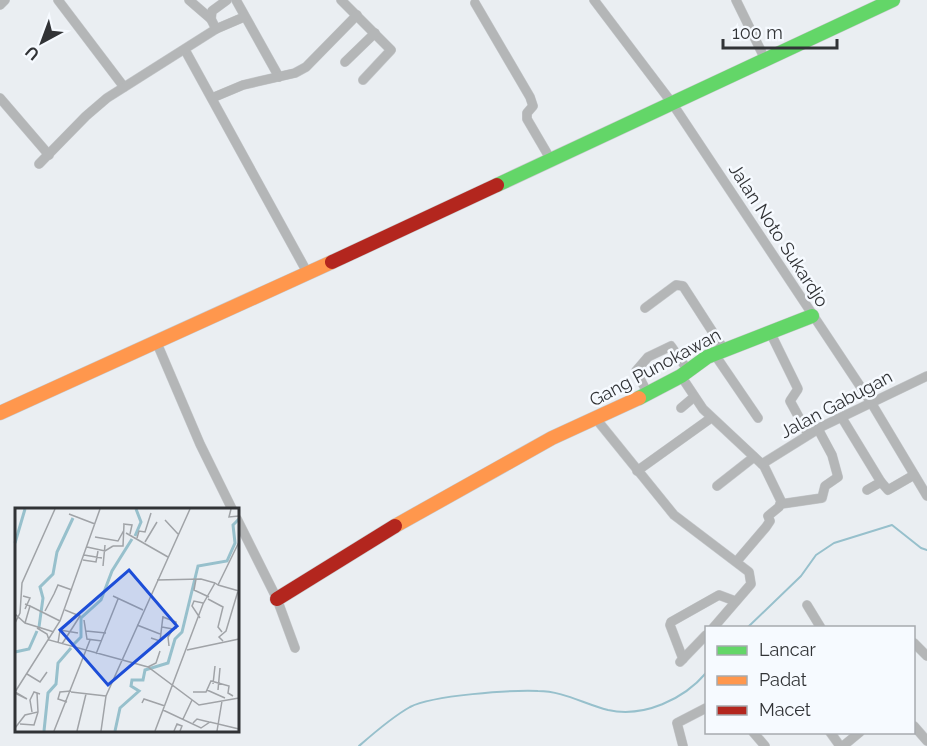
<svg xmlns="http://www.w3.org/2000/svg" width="927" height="746" font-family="Raleway,sans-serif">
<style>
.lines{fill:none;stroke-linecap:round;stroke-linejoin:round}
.stream{stroke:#97c0cc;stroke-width:2}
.street-casing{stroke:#c6c9cc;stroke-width:10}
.fast-casing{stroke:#c6c9cc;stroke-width:15}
.slow-casing{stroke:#c6c9cc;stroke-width:15}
.jam-casing{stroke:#c6c9cc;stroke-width:15}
.street{stroke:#b4b6b7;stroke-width:9}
.fast{stroke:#63d668;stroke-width:14}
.slow{stroke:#ff974d;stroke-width:14}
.jam{stroke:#b3261e;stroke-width:14}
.labels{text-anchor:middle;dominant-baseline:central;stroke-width:5;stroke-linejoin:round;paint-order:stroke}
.street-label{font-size:18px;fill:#313336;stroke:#f6faff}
.inset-river{fill:none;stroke:#97c0cc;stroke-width:3}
.inset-road{fill:none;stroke:#a0a3a7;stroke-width:1.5}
.view{fill:#1d4ed8;fill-opacity:0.15;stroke:#1d4ed8;stroke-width:3}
.inset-edge{fill:none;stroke:#313336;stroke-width:3}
</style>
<rect width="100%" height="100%" fill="#eaeef2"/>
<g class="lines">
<g class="stream">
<path d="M747,628L801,576L816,555L834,543L892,525L921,548L927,550"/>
<path d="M359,746C375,732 392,717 410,707C433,695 511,690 538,691C563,691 584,704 608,710C644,718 684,699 706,673"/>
</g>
<g class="street-casing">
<g id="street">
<path d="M58,0L124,87"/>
<path d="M189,0L211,19"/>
<path d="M236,0L279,77"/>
<path d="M341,0L391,50L363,80"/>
<path d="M594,0L672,103L872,404L927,496"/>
<path d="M736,0L765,59"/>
<path d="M475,3L530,97L533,106L527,113V119L551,160"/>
<path d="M0,5L5,0"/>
<path d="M216,29L244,17"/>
<path d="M185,50L307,272"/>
<path d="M345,62L375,33"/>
<path d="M0,98L49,155"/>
<path d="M212,98L243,85L295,73L306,67L357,15"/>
<path d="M39,164L86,116L107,98L216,29L211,19L212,11L227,0"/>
<path d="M645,308L676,285L683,286L723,348"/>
<path d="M771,334L798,389L790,401L808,434"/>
<path d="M156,341L200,444L232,509"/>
<path d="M715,355L758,418"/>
<path d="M681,376L703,409L764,466L781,501L779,507L768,516L770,521L766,527L737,561"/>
<path d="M648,394L636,371L648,357L671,346L687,369"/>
<path d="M681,408L694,397"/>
<path d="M842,418L881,482L867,490"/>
<path d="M597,420L674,515L749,572L751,584L713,628"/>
<path d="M762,464L823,426L927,376"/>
<path d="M637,471L711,418"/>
<path d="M881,482L888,490L914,475"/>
<path d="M717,486L754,457"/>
<path d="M781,504L822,498L825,486L838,477L832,455L818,429"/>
<path d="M237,519L277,599L295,648"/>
<path d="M807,605L821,628"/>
<path d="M914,643L927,656"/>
<path d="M683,659L670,625L671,622L719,595L735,601"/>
<path d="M680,662L706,635"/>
<path d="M914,726L927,741"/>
<path d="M753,732L765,746"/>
<path d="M830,732L840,746"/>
<path d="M683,746L677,723L706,708"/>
<path d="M843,746L860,732"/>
</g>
</g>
<g class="fast-casing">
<g id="fast">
<path d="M497,185L893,0"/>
<path d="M639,398L681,376L707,357L812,316"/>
</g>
</g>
<g class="slow-casing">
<g id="slow">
<path d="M0,413L332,262"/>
<path d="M395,526L552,438L639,398"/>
</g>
</g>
<g class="jam-casing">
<g id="jam">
<path d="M332,262L497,185"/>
<path d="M277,599L395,526"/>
</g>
</g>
<use href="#street" class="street"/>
<use href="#fast" class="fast"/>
<use href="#slow" class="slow"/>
<use href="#jam" class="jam"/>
</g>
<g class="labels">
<g class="street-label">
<text transform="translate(779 235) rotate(57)">Jalan Noto Sukardjo</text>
<text transform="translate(655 367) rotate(-28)">Gang Punokawan</text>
<text transform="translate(836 404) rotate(-28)">Jalan Gabugan</text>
</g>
</g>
<g transform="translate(15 508)">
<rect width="224" height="224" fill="#eaeef2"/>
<path class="inset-river" d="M120,28L126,14L121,1M0,35L10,1M24,119L28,90L25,79L38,66L42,44L58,10M59,136L66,129V110L86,92L97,63L117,31M0,144L14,141L22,123M29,223L33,185L41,176L43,155L56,140M100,223L105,200L124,183L116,178L117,172H128L130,162L153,155L160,131L167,124L183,58L212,53L220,35L218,17L224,11"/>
<path class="inset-road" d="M216,1L214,9L224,8M54,6L80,16M150,12L163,26M108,16L117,17L115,26M111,25L153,49M80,29L103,33L109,22M122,30L124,23L130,24L136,5M130,34L142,14M98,38H108L109,16M72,39L90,43L98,38M69,47L87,50M68,52L81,54L83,43M88,58L90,37M181,71L179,82L194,89M142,72L186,71L200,75M203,77L224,83M39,86L43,77L57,82M8,88L15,90L10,101M98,88L128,102M193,91L208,99L203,119L207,124M10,96L15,98L10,115M15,98L45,113M30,103L39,86M0,106L10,115L39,124M148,109L161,114V121M185,110L177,98L179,93L188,95M69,112L72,131L87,133M0,115L5,105L7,75L40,1M122,117L145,126M147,119L158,121L153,129L154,138M22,120L32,126L34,132L133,159L184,197L224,190M71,123L91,125M136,130L145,133L148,108M208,133L204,129L211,123L223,83M43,135L45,122L63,125M47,136L65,108L50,102M172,142L224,131M81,146L103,91M133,159L141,155L145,143M12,166L25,174L32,164M198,176L200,158M192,182L210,190M203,182L205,160M0,184L45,113L85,1M56,184L91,188M178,184H191L196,173L214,178L213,185L218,188M0,185L12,191L0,184M52,194L43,191L45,184L56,183M127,195L129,191L150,198M148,202L186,220L195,214L224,221M17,204L15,192L19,184L25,186M168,211L177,192M178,215L182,211L194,214M5,216L19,217L23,204M0,220L10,207L23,204L22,185M39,223L75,132M62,223L71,186M86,223L91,188L175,1M140,223L188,96L200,75L203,77L224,34M159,223L162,216L167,218L165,223M202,223L207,193"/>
<path class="view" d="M114,62L162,118L93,177L45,122Z"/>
<rect width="224" height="224" class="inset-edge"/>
</g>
<rect x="705" y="626" width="210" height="108" fill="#f6faff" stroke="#a7aaaf" stroke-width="1.5"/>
<rect x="717" y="646" width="30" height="9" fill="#63d668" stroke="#a7aaaf" stroke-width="1.5"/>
<text x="759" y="656" font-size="18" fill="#313336">Lancar</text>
<rect x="717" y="676" width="30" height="9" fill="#ff974d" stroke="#a7aaaf" stroke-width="1.5"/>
<text x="759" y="686" font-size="18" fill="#313336">Padat</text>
<rect x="717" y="706" width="30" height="9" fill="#b3261e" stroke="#a7aaaf" stroke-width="1.5"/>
<text x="759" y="716" font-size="18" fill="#313336">Macet</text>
<g transform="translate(42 42) rotate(221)" stroke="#f6faff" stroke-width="4.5" paint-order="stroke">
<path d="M0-4.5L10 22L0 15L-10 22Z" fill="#313336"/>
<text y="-9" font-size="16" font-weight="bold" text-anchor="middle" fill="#313336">U</text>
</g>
<path d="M723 39v9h114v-9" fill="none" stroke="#313336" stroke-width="3"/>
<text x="732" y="39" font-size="18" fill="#313336" stroke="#f6faff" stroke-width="4.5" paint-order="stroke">100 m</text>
</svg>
